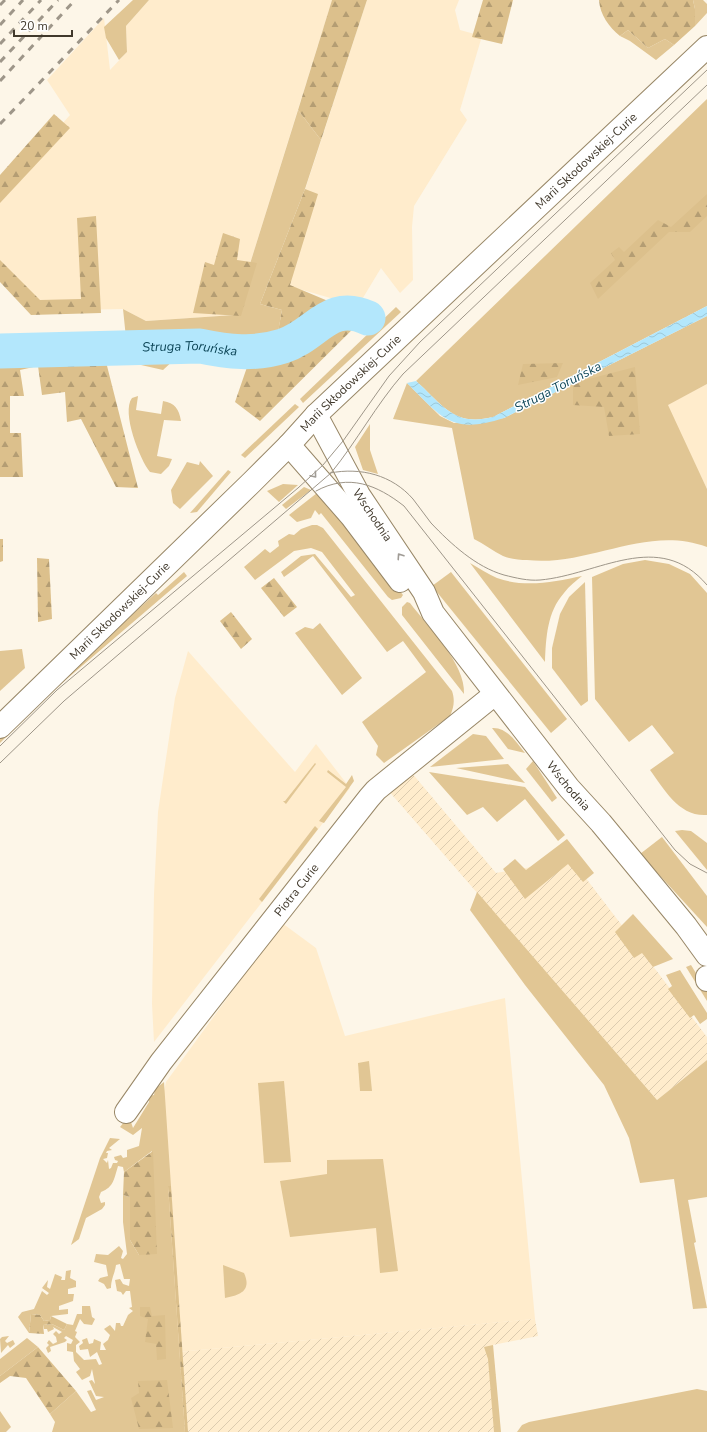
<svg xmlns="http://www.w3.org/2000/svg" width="707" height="1432" font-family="'Nunito Sans',sans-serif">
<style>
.built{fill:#ffeccc}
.industrial{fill:url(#industrial-furrows)}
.grass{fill:#e1c694}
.forest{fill:url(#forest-firs)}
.water{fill:url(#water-waves)}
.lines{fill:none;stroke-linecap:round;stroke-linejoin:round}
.river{stroke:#b3e7fc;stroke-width:35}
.minor-casing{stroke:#988767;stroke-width:24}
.minor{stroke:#fff;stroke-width:22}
.tram{stroke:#9e9689;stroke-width:1}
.rail{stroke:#9e9689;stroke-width:3;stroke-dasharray:7 7;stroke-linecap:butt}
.oneway{stroke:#a09c96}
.labels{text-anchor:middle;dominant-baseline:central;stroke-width:3;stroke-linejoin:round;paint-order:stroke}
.street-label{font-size:12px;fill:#41392c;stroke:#fff}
.water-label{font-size:13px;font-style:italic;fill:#0d4658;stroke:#fff}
</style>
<defs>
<pattern id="industrial-furrows" width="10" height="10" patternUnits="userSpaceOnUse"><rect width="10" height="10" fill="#ffeccc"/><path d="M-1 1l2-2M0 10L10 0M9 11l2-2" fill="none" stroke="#dccbaf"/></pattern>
<pattern id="forest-firs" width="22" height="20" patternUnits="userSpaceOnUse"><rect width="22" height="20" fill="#dcc08c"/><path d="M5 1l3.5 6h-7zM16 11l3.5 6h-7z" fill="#b49d73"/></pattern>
<pattern id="water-waves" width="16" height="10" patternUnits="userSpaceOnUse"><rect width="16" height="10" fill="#b3e7fc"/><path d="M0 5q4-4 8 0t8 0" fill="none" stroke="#9bc7d8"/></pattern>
</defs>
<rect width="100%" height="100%" fill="#fdf6e8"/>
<g class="built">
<path d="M149,0H332L234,315L146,321L123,309L77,310L29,303L0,276V193L70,115L47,80L104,18L110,70L127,52L126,26Z"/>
<path d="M367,0H459L455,10L460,30L482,36L460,110L467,120L414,206L412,227L413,280L400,293L381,268L358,306L275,282Z"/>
<path d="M707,384V489L667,405Z"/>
<path d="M188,651L295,772L316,744L350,788L154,1042L152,1004L154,894L158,812L175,698Z"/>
<path d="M282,923L316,948L345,1036L505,998L535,1319L178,1352L162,1101L166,1082Z"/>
</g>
<g class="industrial">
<path d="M411,772L496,873L572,860L707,1037V1060L657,1100L387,789Z"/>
<path d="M535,1319L538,1336L493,1345L500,1432H184L178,1352Z"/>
</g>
<g class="grass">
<path d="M133,0H149L126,26L127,52L119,60L106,38L104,27Z"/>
<path d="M693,0H703L707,4V13L695,26V9Z"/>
<path d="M628,30L648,48L665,39L674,45L656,60L630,41L620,36Z"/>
<path d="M707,99V306L493,417C454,427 443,405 416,381Z"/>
<path d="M298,110L321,140L305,189L260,304L282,310L277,338H257L248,365L188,353L176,358L163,370L141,365L128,357L123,309L146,321L234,315Z"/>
<path d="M396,307L401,312L303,403L300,399Z"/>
<path d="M707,316V384L668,405L707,489V547C646,524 589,567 527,560C520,560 510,559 503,556C493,551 484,544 474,539L452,428L393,419L407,383L440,416L454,423L504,418Z"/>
<path d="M138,396L136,410L161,414L163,401C175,403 179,409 181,421L164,420L157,456L172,459L169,466L161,474L150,472C140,460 121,412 132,398Z"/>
<path d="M295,404L299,407L245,458L241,455Z"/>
<path d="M370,424V450L378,474L363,470L355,447Z"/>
<path d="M200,461L213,476L180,509L173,503L171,490L187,462L199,465Z"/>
<path d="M228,470L231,472L197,512L190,513Z"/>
<path d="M283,484L298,485L279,502L267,491Z"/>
<path d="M304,487L311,490L286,509L282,505Z"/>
<path d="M317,493L320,498L324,496L403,595L401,598L392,600L388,597L321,513L319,515L315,510L311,518L297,522L289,515Z"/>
<path d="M312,525H317L323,528L452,691C455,700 454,707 450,716L384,763L376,755L378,746L362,722L426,672L403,641L387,652L313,556L284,577L281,572L301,556L315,554L351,597L355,595L322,552L311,548L294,551L255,580L244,567L265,549L270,553L279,546L278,541L289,534L294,535L301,529Z"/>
<path d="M645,560L669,564L690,574L707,593V815C679,817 664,789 650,770L674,753L652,725L629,742L595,699L592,577L623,564Z"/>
<path d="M470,563C479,568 488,574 497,578C525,588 554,582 582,576C576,581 569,586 564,593C547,612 546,638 545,662Z"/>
<path d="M184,572L187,576L48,695L0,743V735L156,593L158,595Z"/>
<path d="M451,572L567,719L551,733L432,586Z"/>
<path d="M585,582L588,701L581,706L552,668V648L560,614L569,597Z"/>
<path d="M407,602L410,603C428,627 466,664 464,694L402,615V607Z"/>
<path d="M320,623L362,678L342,695L295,633L305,627L313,629Z"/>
<path d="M22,649L25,668L0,691V651Z"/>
<path d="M492,728C507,727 516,742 525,753L508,749Z"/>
<path d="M473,734L486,736L504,759L430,767Z"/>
<path d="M533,761L557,798L552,802L526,769Z"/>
<path d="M315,763L316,764L286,804L283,801H285Z"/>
<path d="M508,764L525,783L456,768Z"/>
<path d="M328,770L346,784L352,775L354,781L324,823L319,821L346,787L327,772Z"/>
<path d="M429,772L525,787L565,835L558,841L525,799L497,822L483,807L467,815Z"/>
<path d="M315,826L318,829L262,902L259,899Z"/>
<path d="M682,830L691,831L707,843V870L675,831Z"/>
<path d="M662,837L707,896V927L640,854Z"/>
<path d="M567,839L594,873L583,882L568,864L525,899L503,869L515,859L526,870Z"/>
<path d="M477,892L657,1100L707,1060V1197L688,1200L696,1242L694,1243L707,1308L693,1309L674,1179L640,1183L629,1138L604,1085L525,985L470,910Z"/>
<path d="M633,914L673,959L653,967L642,953L634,958L615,932Z"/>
<path d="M691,965L707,991V1001L686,967Z"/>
<path d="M680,970L707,1013V1019L700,1024L694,1015L690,1018L668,989L672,986L666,975Z"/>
<path d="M369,1061L372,1091H360L358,1063Z"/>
<path d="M284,1081L291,1162L264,1163L258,1083Z"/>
<path d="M164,1082L171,1186H168L185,1432H52L55,1422L50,1414L76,1391L91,1412L96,1410L87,1391L91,1390L96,1400L104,1397L96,1396L89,1381L92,1380L95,1384L92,1369L90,1376L82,1380L76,1372L80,1369L74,1361L73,1352L67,1351V1343L71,1344L73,1340L66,1336L64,1338L67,1340L65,1342L50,1347L51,1351L48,1353L46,1348L49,1345L47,1343L49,1340L53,1344L57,1342L56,1337L53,1334L56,1331L59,1334L62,1332L53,1327L54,1329L48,1332L47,1329H44L43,1325L52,1324L64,1330L67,1324L73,1325L77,1314H82V1306H90L92,1317L95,1319L92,1325L84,1324L80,1319L75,1331L77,1332L75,1337L80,1342L76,1345V1352L84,1360L96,1359L99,1365L102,1364L97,1352L90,1357L88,1349L80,1350L79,1346L83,1343L82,1340L87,1338L89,1344L93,1343L94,1339L101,1342L100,1350H106L103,1344L108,1340L110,1335L104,1329L110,1325L115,1331L116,1323H120L121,1326H123L128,1315L133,1311L129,1308L132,1307L130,1291H126L123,1295L121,1292L117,1291L115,1280L120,1279L123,1284L129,1286L130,1279H124L120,1264L116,1265C115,1273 111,1279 111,1288L107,1289L104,1284L98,1281L100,1278L108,1276L106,1265L94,1262L96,1254L108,1255L119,1246L123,1251L121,1258L123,1259L127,1254L123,1222V1195L130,1197V1240L139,1255L152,1151L124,1172L123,1167L118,1166C114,1179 114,1187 101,1192L99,1197L101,1203L105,1202V1205L102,1209L86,1218L79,1239L71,1245L100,1158L110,1138L120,1139L109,1148L112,1150L107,1151L106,1153H108L107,1158L103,1159L107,1163L108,1160L109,1169L111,1168L113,1163H117L118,1161L115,1160L114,1157L121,1155L123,1158L127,1157V1150L139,1146L142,1128L133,1135L120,1127L129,1116L133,1128L149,1102V1096L154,1095L155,1089Z"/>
<path d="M383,1159L398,1271L380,1273L376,1228L290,1237L280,1181L327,1174V1160Z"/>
<path d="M223,1265L244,1273C252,1291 240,1295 225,1298Z"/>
<path d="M71,1270L70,1278L76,1281V1287L68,1289V1294H74L73,1301L59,1306V1310L68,1309V1314L51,1316L50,1320L44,1321L40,1315L31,1314L29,1333L18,1317L22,1312L34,1309L42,1291L47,1295L49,1293L42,1288L48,1280L47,1287L50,1289L55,1274L62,1277L61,1280H65L66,1271Z"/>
<path d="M9,1336L5,1341L7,1343L13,1340L15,1344L10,1348L8,1345L1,1353L0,1339L2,1337Z"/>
<path d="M27,1338L38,1347L0,1376V1359Z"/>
<path d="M493,1345L501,1432H494L488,1359L484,1347Z"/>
<path d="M697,1389L707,1391V1432H517L522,1425L529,1422Z"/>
<path d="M0,1411L11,1427L6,1432H0Z"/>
</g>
<g class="forest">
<path d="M332,0H367L321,140L298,110Z"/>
<path d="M483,0H513L502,44L472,37Z"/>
<path d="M599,0H693L695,9V26L674,45L665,39L648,48L628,30L620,36C609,27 600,15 599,0Z"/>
<path d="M54,114L70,128L0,203V175Z"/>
<path d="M305,189L318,194L290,285L328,301L323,314L370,312L260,421L235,402L257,338L277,337L282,310L260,304Z"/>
<path d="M707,194V216L690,232H669L598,299L590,283L615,260L611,253L619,247L624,252L658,220L671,227Z"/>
<path d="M96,216L101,313L31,315L0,282V260L40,300L81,299L77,218Z"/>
<path d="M223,233L240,239L237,260L257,263L241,316L193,313L205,262L214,265Z"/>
<path d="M104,354L138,488L116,487L81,419L67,422L65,392L42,395L38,366L20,370L24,396H10V433H21L23,477H0V357Z"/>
<path d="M563,363L557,377L518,385L523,364Z"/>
<path d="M635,367L640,434L609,436L604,407L573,405V383Z"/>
<path d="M0,539H3V561L0,562Z"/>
<path d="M37,558L49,559L52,619L38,622Z"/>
<path d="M274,578L297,607L284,617L261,588Z"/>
<path d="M231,612L252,639L241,649L220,621Z"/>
<path d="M153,1151L157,1254L139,1255L130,1240V1197L123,1195L124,1172Z"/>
<path d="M168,1186H171L188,1432H185Z"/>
<path d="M140,1307H150L152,1316L165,1315L166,1359L157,1360L156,1344L145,1342L148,1319L140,1316Z"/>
<path d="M31,1314L40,1315L44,1321L50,1320L51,1316L67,1324L64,1330L52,1324L43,1325L44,1334L29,1333Z"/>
<path d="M38,1347L76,1391L50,1414L26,1378L10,1376L0,1383V1376Z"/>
<path d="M167,1380L173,1428L139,1429L131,1398L139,1393L138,1381Z"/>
</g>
<path class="water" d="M707,306V316L504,418C452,435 442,418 407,383L416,381C443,405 454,427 493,417Z"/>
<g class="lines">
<path class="river" id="s1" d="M0,351L200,346C228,352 255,355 283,346C317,335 329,300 368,318"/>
<g class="minor-casing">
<g id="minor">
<path id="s2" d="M316,415L359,495L424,592L433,613L569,788L601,823L686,926L707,955"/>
<path d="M289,445L351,516L400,581"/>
<path id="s3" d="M0,727L252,482L289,445L316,415L707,47"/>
<path d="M707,977V980"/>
<path id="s4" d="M126,1112L161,1062L369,798L376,790L495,694"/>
</g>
</g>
<use href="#minor" class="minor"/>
<g class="tram">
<path d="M330,473C361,467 392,475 413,499C419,507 425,515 431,523C451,544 476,567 504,575C516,578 528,581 540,580C598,575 659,528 707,585"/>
<path d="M316,491C349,473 377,485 404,506L675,850L690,864L707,873"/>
<path d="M0,746L57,690L298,488L323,465L343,441L389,376L420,342L707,70"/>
<path d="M0,763L64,701L331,473C357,441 376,405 403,374L707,85"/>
</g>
<g class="rail">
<path d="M0,5L5,0"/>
<path d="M0,25L23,0"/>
<path d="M0,44L41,0"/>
<path d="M0,62L58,0"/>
<path d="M0,81L75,0"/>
<path d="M0,124L119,0"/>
</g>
</g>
<defs><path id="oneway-chevron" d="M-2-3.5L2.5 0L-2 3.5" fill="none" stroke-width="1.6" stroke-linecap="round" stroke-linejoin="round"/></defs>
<g class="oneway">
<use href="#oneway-chevron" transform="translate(314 475) rotate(50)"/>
<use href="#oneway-chevron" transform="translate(400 556) rotate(-124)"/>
</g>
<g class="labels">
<g class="street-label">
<text stroke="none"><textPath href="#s3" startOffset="815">Marii Skłodowskiej-Curie</textPath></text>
<text stroke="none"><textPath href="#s3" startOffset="491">Marii Skłodowskiej-Curie</textPath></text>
<text stroke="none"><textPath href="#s2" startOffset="115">Wschodnia</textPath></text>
<text stroke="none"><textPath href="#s3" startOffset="167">Marii Skłodowskiej-Curie</textPath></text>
<text stroke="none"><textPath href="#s2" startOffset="450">Wschodnia</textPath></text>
<text stroke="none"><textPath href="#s4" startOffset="280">Piotra Curie</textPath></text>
</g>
<g class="water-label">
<text stroke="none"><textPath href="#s1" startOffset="190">Struga Toruńska</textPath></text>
<text transform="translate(558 387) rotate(-27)">Struga Toruńska</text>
</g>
</g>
<path d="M14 30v6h58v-6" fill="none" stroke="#41392c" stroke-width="2"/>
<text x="20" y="30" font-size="12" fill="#41392c" stroke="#ffffff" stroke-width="3" paint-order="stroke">20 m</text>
</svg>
